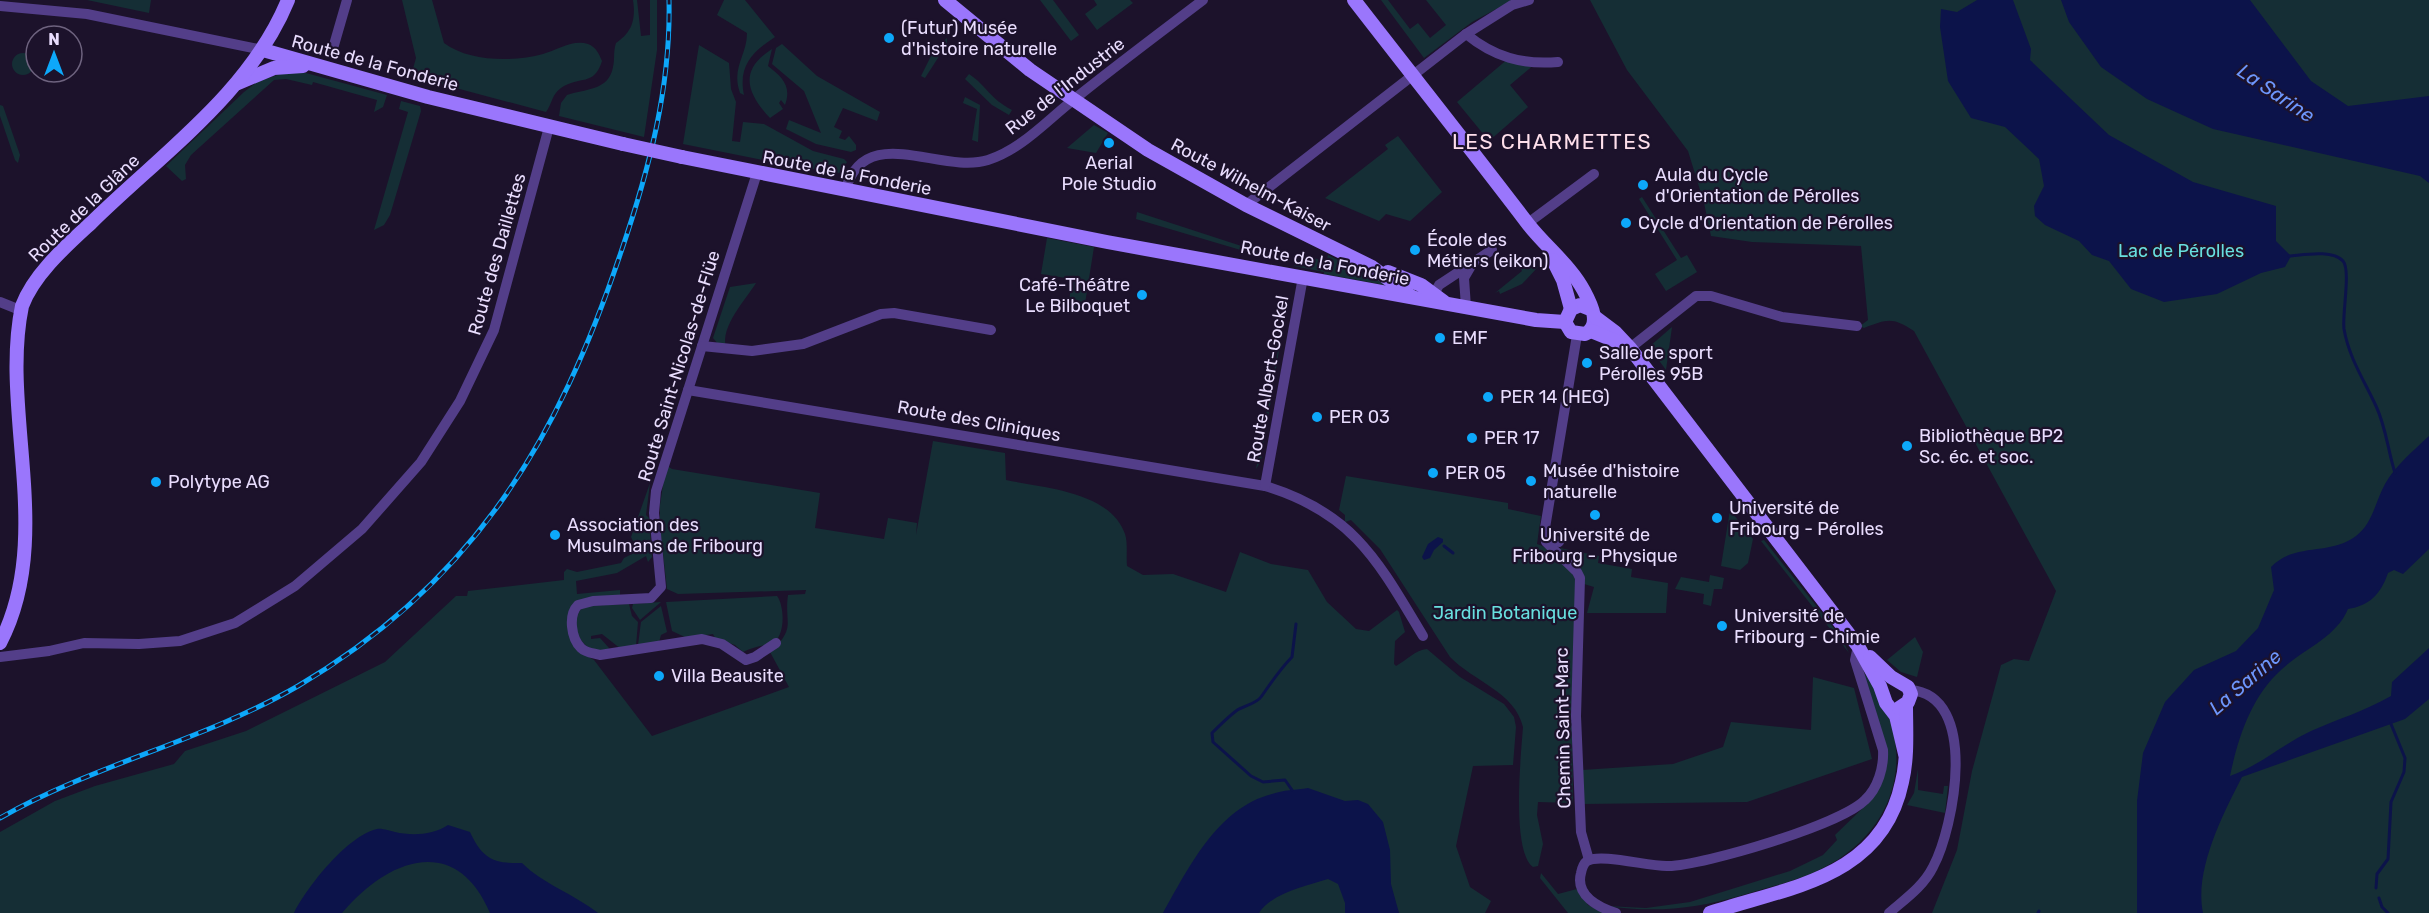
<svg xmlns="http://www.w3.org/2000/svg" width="2429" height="913" font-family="Rubik,sans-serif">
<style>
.green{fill:#152e35}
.water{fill:#0c134a}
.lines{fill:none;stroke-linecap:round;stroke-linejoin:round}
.stream{stroke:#0c134a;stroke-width:3}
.street{stroke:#533e89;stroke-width:10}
.secondary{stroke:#9a76fc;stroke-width:14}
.rail-casing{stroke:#0da8fa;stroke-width:5}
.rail{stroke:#1c122b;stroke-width:3;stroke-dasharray:9;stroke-linecap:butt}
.secondary-bridge{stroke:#9a76fc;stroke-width:14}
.poi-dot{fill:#0da8fa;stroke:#1c122b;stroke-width:2}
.labels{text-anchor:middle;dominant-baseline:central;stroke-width:4.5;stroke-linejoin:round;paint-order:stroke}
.poi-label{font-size:18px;fill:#e9ddfe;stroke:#1c122b;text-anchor:start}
.street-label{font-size:18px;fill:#e9ddfe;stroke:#1c122b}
.park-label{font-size:18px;fill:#68dfdf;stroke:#1c122b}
.water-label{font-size:20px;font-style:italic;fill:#6d96fc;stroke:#1c122b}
.quarter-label{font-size:21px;letter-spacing:1.5px;fill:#fedfeb;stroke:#1c122b}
</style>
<rect width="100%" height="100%" fill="#1c122b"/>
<g class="green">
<path d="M87,0H151L149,13Z"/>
<path d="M402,0H432L444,43C469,62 514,62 543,54C557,50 573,39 588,44C596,47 599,54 602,61C594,87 580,75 561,88C552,94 552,104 546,112L411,76L416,58Z"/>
<path d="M633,0H637L641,36L650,35V0H657V50L644,137L559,116L561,103L567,95C584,89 609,91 613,67C615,59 613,52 616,43C632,32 636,20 633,0Z"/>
<path d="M724,0H745L775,37C752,52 738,66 744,95L740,93C731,67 747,56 747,33L717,15Z"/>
<path d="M1040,0H1053L1079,35L1071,41Z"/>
<path d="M1094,0H1130L1133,3L1097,30L1085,14L1097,5Z"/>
<path d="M1381,0H1388L1410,29L1418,23L1430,38L1446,25L1426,0H1513L1472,22L1424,58Z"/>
<path d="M1590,0H2429V913H1932L1957,850L1972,771L2001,665L2014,659L2029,661L2056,591L1914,331C1892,317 1888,319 1864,328L1860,326L1868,320L1861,246L1752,242L1711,236L1704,203L1688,151L1627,70Z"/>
<path d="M947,38V44L925,78L921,76L934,50Z"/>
<path d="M782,44L817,76L880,112L877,121L843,108L834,127L842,131L839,138L845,140L849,136L856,145V150L851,152L816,144L786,129L789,120L821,133L804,91L772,64L776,48Z"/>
<path d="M699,45L729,63L731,89L736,102L732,141L740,142L743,122L764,124L813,151L844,159L847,162L840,173L782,164L683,144Z"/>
<path d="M772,49L768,66C782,77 792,86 785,105L781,100L779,103L783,109L770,118C746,92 739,70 772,49Z"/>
<circle cx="23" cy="64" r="11"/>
<path d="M1509,58L1535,64L1510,85L1528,107L1489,141L1457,102Z"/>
<path d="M283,73H306L387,95L383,107L374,112L377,100L313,82L312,85L286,79L274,80L191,155L185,165L186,179L182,181L166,166L244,92L257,82Z"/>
<path d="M969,74C988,87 989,98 1012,110L1009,115L992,105L965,79Z"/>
<path d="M965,97L980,105L978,142L972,140L977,109L963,103Z"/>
<path d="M401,101L420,106L421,111L390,215L384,225L374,230L408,112L399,109Z"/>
<path d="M0,105L3,106L20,155L18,163L15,160L0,116Z"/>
<path d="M1094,125L1108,133L1096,153L1067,148Z"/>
<path d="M1398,136L1442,192L1410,221L1386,214L1379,221L1325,198L1388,149L1385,145Z"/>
<path d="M1642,197L1681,258L1687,255L1697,272L1666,291L1655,274L1677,260L1639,199Z"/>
<path d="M1137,212L1269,255L1271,259L1136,219Z"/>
<path d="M1047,238L1094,247L1084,310L1075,313L1068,310L1072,279L1041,274Z"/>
<path d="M1302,254L1326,262L1328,255L1390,286L1324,274V272L1294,266Z"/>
<path d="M1523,261L1527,267L1534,263L1538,267L1522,284L1500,294L1499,291L1495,293L1522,271L1519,265Z"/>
<path d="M756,283C746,299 720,327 726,347L719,345L713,338L730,287Z"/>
<path d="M1287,301L1261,461L1256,469Z"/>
<path d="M1672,327L1666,370L1649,347Z"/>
<path d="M933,441L1005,453L1006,480C1043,488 1110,491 1125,534C1128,543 1126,557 1127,566L1143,575L1173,574L1226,592L1240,552L1271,564L1308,570L1327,602L1356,629L1369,631L1397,610L1399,612L1405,632L1395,641L1394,664L1396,666C1407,660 1415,650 1427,649L1460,677L1504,704L1514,717L1516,727L1513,765L1473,766L1456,846L1470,887L1491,901L1485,913H1399L1397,908V913H0V832L55,801L95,786L174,764L185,751L246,731L385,662L456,596H467L468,591L564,580V572L567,569L577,572L621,563L624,558L638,551L631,537L650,483L646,515L649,518L652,557L648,562L646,556L617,573L576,581L577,594L620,590V597L571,608L578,651L594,660L652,736L789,687L770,652C797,628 784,624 788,595L805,594L806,590L678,594L667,589L660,527V505L666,465L672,469L820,493L815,528L884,539L888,518L917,523L916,535Z"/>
<path d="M1346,476L1508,503V509L1541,516L1537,544C1552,549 1570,565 1576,581L1572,704L1573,803L1538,802L1537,815L1543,844L1538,866L1533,867C1511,851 1521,755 1523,727C1515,692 1473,681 1450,657L1380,549L1351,520L1345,522V515L1339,510Z"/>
<path d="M1730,510L1753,539L1748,563L1740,570L1721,566Z"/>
<path d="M1764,540L1841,637L1849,653L1761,541Z"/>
<path d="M1560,548L1599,556L1598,563L1632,569L1631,577L1668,583L1666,613H1587L1594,587L1584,584Z"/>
<path d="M1710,575L1724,578L1722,589H1714L1711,606L1703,604L1704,594L1675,589L1681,577L1709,582Z"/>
<path d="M777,596C785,606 786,640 770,644C762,646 753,647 743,652L735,645L715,638L713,634L687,638L672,631L666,602Z"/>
<path d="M661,602L640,620L632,608L633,604Z"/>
<path d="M629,604L632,616L638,622L636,646L621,649L602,634L591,636V639L600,638L609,648L607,651C601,650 593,651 588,647C575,638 570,616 585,606Z"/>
<path d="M661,606L667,632L661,635L659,642L638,645L641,622Z"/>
<path d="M1915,637L1923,652L1917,677L1901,672L1887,660Z"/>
<path d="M1860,668C1920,737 1905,828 1821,869C1797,881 1769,887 1743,895C1695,909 1656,913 1606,906L1646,908L1690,902L1790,871L1823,855L1837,840L1835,835L1869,802L1886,764Z"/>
<path d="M1813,677L1854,688L1872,759L1747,802L1583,804L1582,770L1673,764L1723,747L1731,722L1811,730Z"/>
<path d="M1918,769V790L1943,794L1944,786H1948L1945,813L1907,805L1914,793Z"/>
<path d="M1541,873L1558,894L1577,889L1588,905L1605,913H1568L1540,878Z"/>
</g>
<g class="water">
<path d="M1977,0H2013L2031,49L2030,60L2109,135L2193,182L2276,206V241L2291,256L2285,267L2261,273L2217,294L2164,302L2131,289L2109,261L2092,255L2079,241L2045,225L2035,216L2034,206L2044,186L2039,159L2005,127L1971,118L1948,81L1940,27L1941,9L1957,12Z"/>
<path d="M2061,0H2250L2311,81L2348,106L2429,96V183L2420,176L2213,129L2147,99L2101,67L2069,22Z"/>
<path d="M2429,436V549L2403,574L2394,570L2388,573C2381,594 2369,606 2348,609C2336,638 2303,649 2281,670C2251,697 2238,738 2230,776C2259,766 2283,744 2311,731C2338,719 2365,711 2391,696L2392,682L2429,648V699L2405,719L2242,777C2223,814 2194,870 2203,913H2137V801L2143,753L2165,702L2194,670L2236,651L2258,628L2274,590L2271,567C2295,542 2330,556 2356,536C2373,523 2375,502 2385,484C2396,465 2413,451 2429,436Z"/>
<path d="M1438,537L1443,539V542L1434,550L1430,558L1424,560L1422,557L1428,544Z"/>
<path d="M1308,788L1345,801L1358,800L1368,804L1383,822L1390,850L1391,884L1399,913H1345V903L1338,884L1328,879C1306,886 1272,893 1259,913H1163C1188,869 1217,808 1272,794C1283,790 1296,790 1308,788Z"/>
<path d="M448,825L470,832C482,858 493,864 522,863C543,884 574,894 598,913H490C456,832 387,859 342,913H294C307,887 347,836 377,829C382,828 390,831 395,832C412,836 433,835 448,825Z"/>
</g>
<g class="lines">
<g class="stream">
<path d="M2289,256C2303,255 2332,249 2343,261C2351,270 2342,314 2344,329C2349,358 2364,380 2376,406C2386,427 2388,451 2395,473"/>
<path d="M1444,546L1453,553"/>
<path d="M1292,790L1285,780L1263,782L1251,776L1213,742L1212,733C1219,726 1228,717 1236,711C1243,706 1256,704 1261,697C1271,683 1280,669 1292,657L1296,624"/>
<path d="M2376,888L2377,874L2388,859L2391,802L2404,772L2405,758L2391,724"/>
<path d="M2379,898L2382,907L2388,913"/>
<path d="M2038,913L2039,911"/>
</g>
<g class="street">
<path d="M0,6L87,14L263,50"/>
<path d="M1466,34C1494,57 1522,65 1558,62"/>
<path d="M334,45L347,0"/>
<path d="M757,173L656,491L654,513L661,587L651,598L593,601L578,605C568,615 571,638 581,648C586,653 593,653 600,655L702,639L722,644L746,660L755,657L776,643"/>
<path d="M845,191C865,120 940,175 988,160C1024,148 1048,119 1077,97C1118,64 1161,32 1203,0"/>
<path d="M1246,205L1466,34L1512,5L1529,0"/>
<path d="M1528,223L1594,174"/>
<path d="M1431,300L1439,285L1492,250"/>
<path d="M0,302L20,310"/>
<path d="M1466,307L1464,278L1471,266"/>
<path d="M1577,335L1545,528L1546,542L1577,572L1580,578L1576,716L1581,832L1589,860"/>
<path d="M702,346L752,351L803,344L881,314L894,313L991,330"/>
<path d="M1630,348L1696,296H1711L1782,317L1857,326"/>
<path d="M688,390L1265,486C1354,513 1378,561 1423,636"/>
<path d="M1265,486L1303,277"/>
<path d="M1546,536L1559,542"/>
<path d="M0,657L49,651L84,643L139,644L180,641L235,623L295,586L362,529L421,462L460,401L494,330L549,127"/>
<path d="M1616,913C1598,907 1575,895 1581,873C1582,868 1583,864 1587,861C1601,853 1650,867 1668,866C1705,865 1840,825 1865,800C1878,788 1884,767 1883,750L1855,660L1858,646"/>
<path d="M1889,913C1905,899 1923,887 1933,867C1954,828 1980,695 1910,690"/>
</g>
<g class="secondary">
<path d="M945,0L1030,70L1148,150L1246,205L1372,267L1412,297"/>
<path d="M1354,0C1412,75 1471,149 1528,224C1546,247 1571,266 1584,291C1591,304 1602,326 1585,334L1571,332L1565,322L1571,309L1580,305L1590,309"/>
<path d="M263,50L428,97L623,144"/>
<path d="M238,83L274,68L303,66"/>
<path d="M682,157L1107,242L1536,320L1565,322"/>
<path d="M1553,260L1563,280L1571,309"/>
<path d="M1388,272L1421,285L1444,302"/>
<path d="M1595,317L1615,332L1630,348L1858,646L1880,686L1886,703L1896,716L1905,754"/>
<path d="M1591,331L1623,344"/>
<path d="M0,643C55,538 0,411 22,306C34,274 66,246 91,223C161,154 250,93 288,0"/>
<path d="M1870,657L1891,677L1908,687L1911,694L1908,702L1899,708"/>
<path d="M1710,913C1787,887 1882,879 1902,782C1908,757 1906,730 1906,705"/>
</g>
<g class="rail-casing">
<path id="rail" d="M0,818C95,764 203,741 298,686C474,582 558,440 621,252C649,170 671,87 669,0"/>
</g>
<use href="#rail" class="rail"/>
<path class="secondary-bridge" d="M623,144L682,157"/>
</g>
<g class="poi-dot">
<circle cx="889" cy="38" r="6"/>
<circle cx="1109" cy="143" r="6"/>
<circle cx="1643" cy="185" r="6"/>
<circle cx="1626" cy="223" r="6"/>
<circle cx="1415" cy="250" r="6"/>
<circle cx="1142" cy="295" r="6"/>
<circle cx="1440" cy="338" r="6"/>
<circle cx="1587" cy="363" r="6"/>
<circle cx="1488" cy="397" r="6"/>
<circle cx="1317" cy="417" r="6"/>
<circle cx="1472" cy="438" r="6"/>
<circle cx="1907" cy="446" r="6"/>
<circle cx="1433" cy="473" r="6"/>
<circle cx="1531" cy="481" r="6"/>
<circle cx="156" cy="482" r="6"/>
<circle cx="1595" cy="515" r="6"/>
<circle cx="1717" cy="518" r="6"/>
<circle cx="555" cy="535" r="6"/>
<circle cx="1722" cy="626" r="6"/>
<circle cx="659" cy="676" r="6"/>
</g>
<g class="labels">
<g class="poi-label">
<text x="901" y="28">(Futur) Musée<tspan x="901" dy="21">d'histoire naturelle</tspan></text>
<text x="1109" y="163" text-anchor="middle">Aerial<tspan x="1109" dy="21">Pole Studio</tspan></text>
<text x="1655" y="175">Aula du Cycle<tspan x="1655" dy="21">d'Orientation de Pérolles</tspan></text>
<text x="1638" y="223">Cycle d'Orientation de Pérolles</text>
<text x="1427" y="240">École des<tspan x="1427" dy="21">Métiers (eikon)</tspan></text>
<text x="1130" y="285" text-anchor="end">Café-Théâtre<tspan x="1130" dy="21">Le Bilboquet</tspan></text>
<text x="1452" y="338">EMF</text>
<text x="1599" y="353">Salle de sport<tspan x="1599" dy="21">Pérolles 95B</tspan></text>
<text x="1500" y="397">PER 14 (HEG)</text>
<text x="1329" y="417">PER 03</text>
<text x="1919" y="436">Bibliothèque BP2<tspan x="1919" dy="21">Sc. éc. et soc.</tspan></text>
<text x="1484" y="438">PER 17</text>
<text x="1543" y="471">Musée d'histoire<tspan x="1543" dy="21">naturelle</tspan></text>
<text x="1445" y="473">PER 05</text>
<text x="168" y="482">Polytype AG</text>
<text x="1729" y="508">Université de<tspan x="1729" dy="21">Fribourg - Pérolles</tspan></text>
<text x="567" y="525">Association des<tspan x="567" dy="21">Musulmans de Fribourg</tspan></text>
<text x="1595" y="535" text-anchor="middle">Université de<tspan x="1595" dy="21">Fribourg - Physique</tspan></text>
<text x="1734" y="616">Université de<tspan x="1734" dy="21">Fribourg - Chimie</tspan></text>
<text x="671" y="676">Villa Beausite</text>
</g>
<g class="street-label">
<text transform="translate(375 63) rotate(15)">Route de la Fonderie</text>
<text transform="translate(1065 86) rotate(-38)">Rue de l'Industrie</text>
<text transform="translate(847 173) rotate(11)">Route de la Fonderie</text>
<text transform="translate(1251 185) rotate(28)">Route Wilhelm-Kaiser</text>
<text transform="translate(84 208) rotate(-44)">Route de la Glâne</text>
<text transform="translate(497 254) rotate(-74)">Route des Daillettes</text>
<text transform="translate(1325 263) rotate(11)">Route de la Fonderie</text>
<text transform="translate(679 366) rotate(-73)">Route Saint-Nicolas-de-Flüe</text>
<text transform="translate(1268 379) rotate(-80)">Route Albert-Gockel</text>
<text transform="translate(979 421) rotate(10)">Route des Cliniques</text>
<text transform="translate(1563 728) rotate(-91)">Chemin Saint-Marc</text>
</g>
<g class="park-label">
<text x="2181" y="251">Lac de Pérolles</text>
<text x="1505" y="613">Jardin Botanique</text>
</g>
<g class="water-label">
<text transform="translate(2276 93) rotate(34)">La Sarine</text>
<text transform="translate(2245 682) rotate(-41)">La Sarine</text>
</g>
<g class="quarter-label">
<text x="1552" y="141">LES CHARMETTES</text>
</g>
</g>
<g transform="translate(54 54)"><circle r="28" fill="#1c122b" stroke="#6e637f" stroke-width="1.5"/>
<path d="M0-4.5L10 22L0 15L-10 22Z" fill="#0da8fa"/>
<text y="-9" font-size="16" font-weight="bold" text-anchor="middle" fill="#e9ddfe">N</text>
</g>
</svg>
